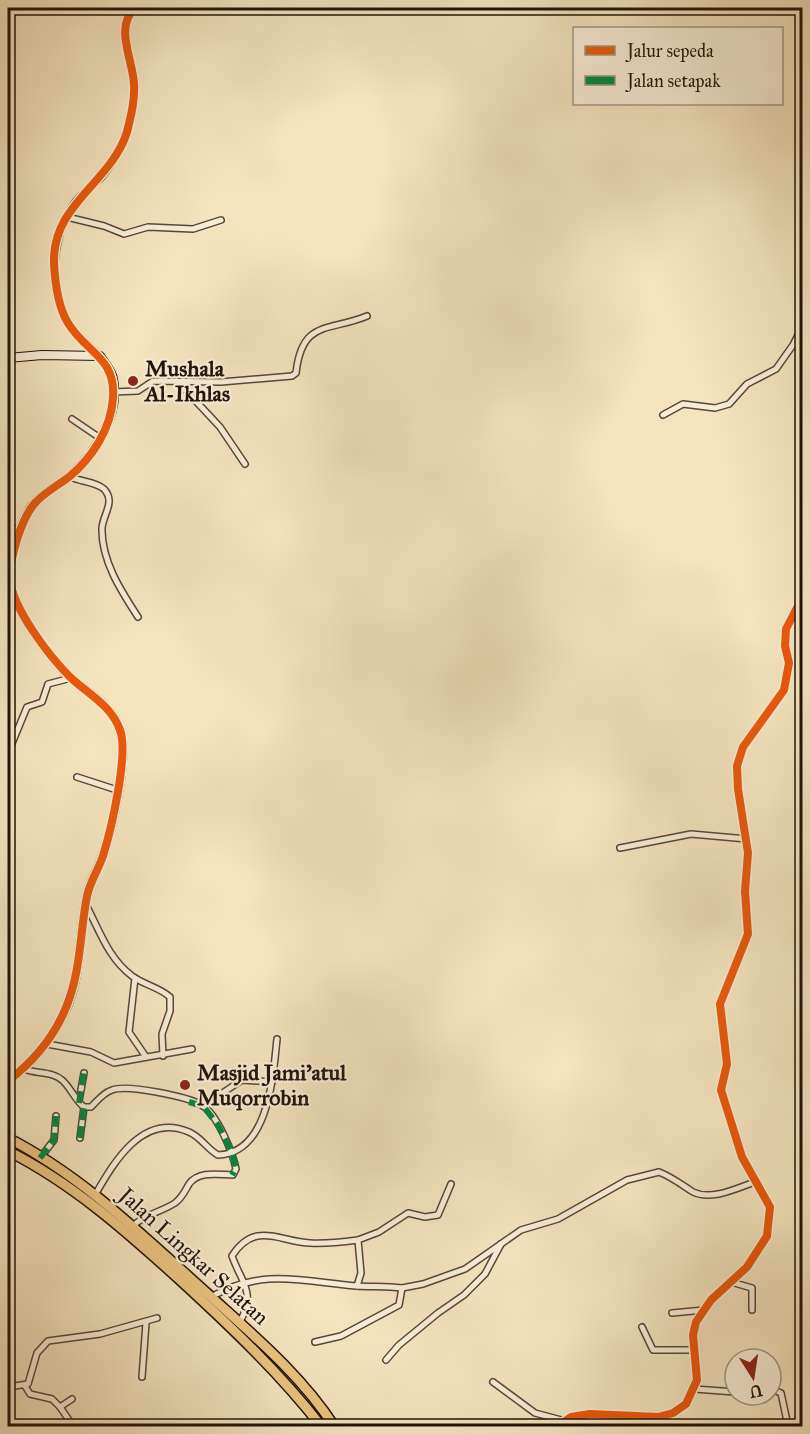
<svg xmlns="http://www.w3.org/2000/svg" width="810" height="1434" font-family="'IM FELL Great Primer',serif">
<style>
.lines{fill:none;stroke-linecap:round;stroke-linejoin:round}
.street-casing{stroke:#554838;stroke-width:8}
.secondary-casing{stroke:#20140b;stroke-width:10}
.highway-casing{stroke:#20140b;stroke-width:12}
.street{stroke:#f7edd5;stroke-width:5}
.secondary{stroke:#f7edd5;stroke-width:8}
.highway{stroke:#eac27f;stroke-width:9}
.quiet{stroke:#00873e;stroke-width:6;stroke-dasharray:12 6;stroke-linecap:butt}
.cycleway-casing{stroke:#f7edd5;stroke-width:11}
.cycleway{stroke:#e8590c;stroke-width:8}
.poi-dot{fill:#8f2418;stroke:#f7edd5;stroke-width:2}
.labels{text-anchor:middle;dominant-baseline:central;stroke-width:4.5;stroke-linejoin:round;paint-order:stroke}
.poi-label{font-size:22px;font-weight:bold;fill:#20140b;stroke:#f7edd5;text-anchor:start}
.street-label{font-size:22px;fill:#20140b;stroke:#f7edd5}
</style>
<rect width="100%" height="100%" fill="#f3e4be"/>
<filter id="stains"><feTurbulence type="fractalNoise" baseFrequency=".00333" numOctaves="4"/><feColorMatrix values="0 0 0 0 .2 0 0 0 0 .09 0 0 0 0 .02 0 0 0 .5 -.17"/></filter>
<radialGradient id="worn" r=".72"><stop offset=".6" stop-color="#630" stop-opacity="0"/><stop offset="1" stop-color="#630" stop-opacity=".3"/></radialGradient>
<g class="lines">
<g class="street-casing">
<g id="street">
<path d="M8,12L14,8"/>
<path d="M67,217L104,226L124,234L148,227L193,229L221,220"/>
<path d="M100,356C89,345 76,335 68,323C46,289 53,232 76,201C83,192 92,186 100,179C115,162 124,144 129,122C132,109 135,95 134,82C133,59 114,27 135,8"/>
<path d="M178,382L220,427L245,464"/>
<path d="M113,392L138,391L153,381L221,382L292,376L296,373C302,319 329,332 367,316"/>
<path d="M663,415L683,404L715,408L729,404L747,384L776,369L793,345L802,327"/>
<path d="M72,419L100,438"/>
<path d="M69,476C79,482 95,481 104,489C116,502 103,514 102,528C101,560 121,591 138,617"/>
<path d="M8,526L21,531"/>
<path d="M8,753L27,707L42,702L48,684L71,678"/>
<path d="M77,777L117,790"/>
<path d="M620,848L691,834L747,839"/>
<path d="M86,905C100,931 108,958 132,976C144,985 159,987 170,997V1011L162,1034L163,1056"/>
<path d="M135,978L129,1032L146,1057"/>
<path d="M47,1044L91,1052L114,1063L192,1049"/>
<path d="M24,1069C36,1074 52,1071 62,1080C71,1088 75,1100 84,1107H91C98,1100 103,1093 112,1090C128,1084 188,1097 202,1105C217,1114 233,1153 236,1169L233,1175C220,1175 199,1170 189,1184C185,1191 182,1198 175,1203C161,1212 146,1214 134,1225"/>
<path d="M79,1101L84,1073"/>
<path d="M203,1106L242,1080L272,1082"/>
<path d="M80,1138L84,1107"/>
<path d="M40,1158L54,1140L56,1116"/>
<path d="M95,1195C114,1162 143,1112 189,1132C201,1137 207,1149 218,1155C269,1153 273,1076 277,1039"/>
<path d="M731,1282L752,1288V1310"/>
<path d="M357,1286L361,1273L358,1240L379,1232L408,1213L425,1217L438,1215L451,1184"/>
<path d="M211,1297C262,1268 301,1281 356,1286C371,1287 387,1286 402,1288"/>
<path d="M672,1313L704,1310"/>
<path d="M240,1322C256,1291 242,1284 232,1256C255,1220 280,1242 310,1243C326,1244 342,1242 358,1240"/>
<path d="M642,1327L653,1350H694"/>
<path d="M315,1342L341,1336L399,1305L402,1288L423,1284L465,1269L521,1230L558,1219L627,1180L659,1172C672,1177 682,1185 693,1192C712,1201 737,1188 755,1182"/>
<path d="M386,1360L399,1345L438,1313L464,1295L485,1274L501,1244"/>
<path d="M142,1377L146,1323"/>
<path d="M493,1382L535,1413L565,1421"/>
<path d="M25,1386L30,1394L52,1399L60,1407L72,1399"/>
<path d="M8,1387L28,1384L37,1353L48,1341L100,1334L157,1318"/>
<path d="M695,1389L735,1392"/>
<path d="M771,1389L781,1393L788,1426"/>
<path d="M60,1407L73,1426"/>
<path d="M563,1426L565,1421L571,1417L590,1414L658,1417L673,1413L686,1404L697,1380L693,1335L696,1322L711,1300L747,1267L767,1236L770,1207L742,1157L721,1090L727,1064L720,1004L748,934L745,891L748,853L738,789L737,766L743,747L784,690L789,663L785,646L786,629L802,598"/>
<path d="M621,1426L623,1415"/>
</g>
</g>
<g class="secondary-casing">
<path id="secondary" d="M8,358L42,355L100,356C104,363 112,371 113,379C120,414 96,453 71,475C58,486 43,492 32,506C20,523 9,558 10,579C11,607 51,659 71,678C89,694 112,706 120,730C129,755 112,828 103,855C99,867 91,879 88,892C79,929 82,968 68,1004C55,1035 35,1061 8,1081"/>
</g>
<g class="highway-casing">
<g id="highway">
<path d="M8,1138C84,1177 145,1238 209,1295C253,1335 301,1375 334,1426"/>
<path d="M8,1151C72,1183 126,1231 179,1279C229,1325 279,1372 321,1426"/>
</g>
</g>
<use href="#street" class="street"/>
<use href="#secondary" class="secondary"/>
<use href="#highway" class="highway"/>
<g class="quiet">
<path d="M189,1102L203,1106L218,1125L232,1152L236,1168L232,1175"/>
<path d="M79,1103L84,1073"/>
<path d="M80,1138L84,1107"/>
<path d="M40,1158L54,1140L56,1116"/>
</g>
<g class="cycleway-casing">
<g id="cycleway">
<path d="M8,1081C34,1061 55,1036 67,1005C81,970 80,932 87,896C90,882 98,870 103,856C111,830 129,754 120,730C111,705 88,694 70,677C50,657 11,607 10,578C10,557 21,519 35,503C45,492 57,486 69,477C92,458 111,429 113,398C116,357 86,353 68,323C58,307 55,282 54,263C52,204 111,183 127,132C131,116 135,100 134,84C133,60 114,27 135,8"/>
<path d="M563,1426L565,1421L571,1417L590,1414L658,1417L673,1413L686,1404L697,1380L693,1335L696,1322L711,1300L747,1267L767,1236L770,1207L742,1157L721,1090L727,1064L720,1004L748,934L745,891L748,853L738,789L737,766L743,747L784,690L789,663L785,646L786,629L802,598"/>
</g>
</g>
<use href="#cycleway" class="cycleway"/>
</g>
<g class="poi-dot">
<circle cx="133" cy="381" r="6"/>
<circle cx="185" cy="1085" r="6"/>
</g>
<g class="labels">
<g class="poi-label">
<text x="145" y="368">Mushala<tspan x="145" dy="25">Al-Ikhlas</tspan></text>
<text x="197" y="1072">Masjid Jami'atul<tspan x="197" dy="25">Muqorrobin</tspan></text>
</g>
<g class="street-label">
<text transform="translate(194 1256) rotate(42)">Jalan Lingkar Selatan</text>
</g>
</g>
<rect width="810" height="1434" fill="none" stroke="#f3e4be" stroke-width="30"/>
<rect x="9" y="9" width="792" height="1416" fill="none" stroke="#20140b" stroke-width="3"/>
<rect x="15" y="15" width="780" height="1404" fill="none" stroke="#20140b" stroke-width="1.5"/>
<rect x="573" y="27" width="210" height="78" fill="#f7edd5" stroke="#a19684" stroke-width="1.5"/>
<rect x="585" y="46" width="30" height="9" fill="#e8590c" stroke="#a19684" stroke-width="1.5"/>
<text x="627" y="57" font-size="18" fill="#20140b">Jalur sepeda</text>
<rect x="585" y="76" width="30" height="9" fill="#00873e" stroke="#a19684" stroke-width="1.5"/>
<text x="627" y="87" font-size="18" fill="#20140b">Jalan setapak</text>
<g transform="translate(753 1377) rotate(168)"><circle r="28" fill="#f7edd5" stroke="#a19684" stroke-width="1.5"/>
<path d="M0-4.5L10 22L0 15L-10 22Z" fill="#8f2418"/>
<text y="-9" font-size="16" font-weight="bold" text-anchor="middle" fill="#20140b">U</text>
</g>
<rect width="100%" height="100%" filter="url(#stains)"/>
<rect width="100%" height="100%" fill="url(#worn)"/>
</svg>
